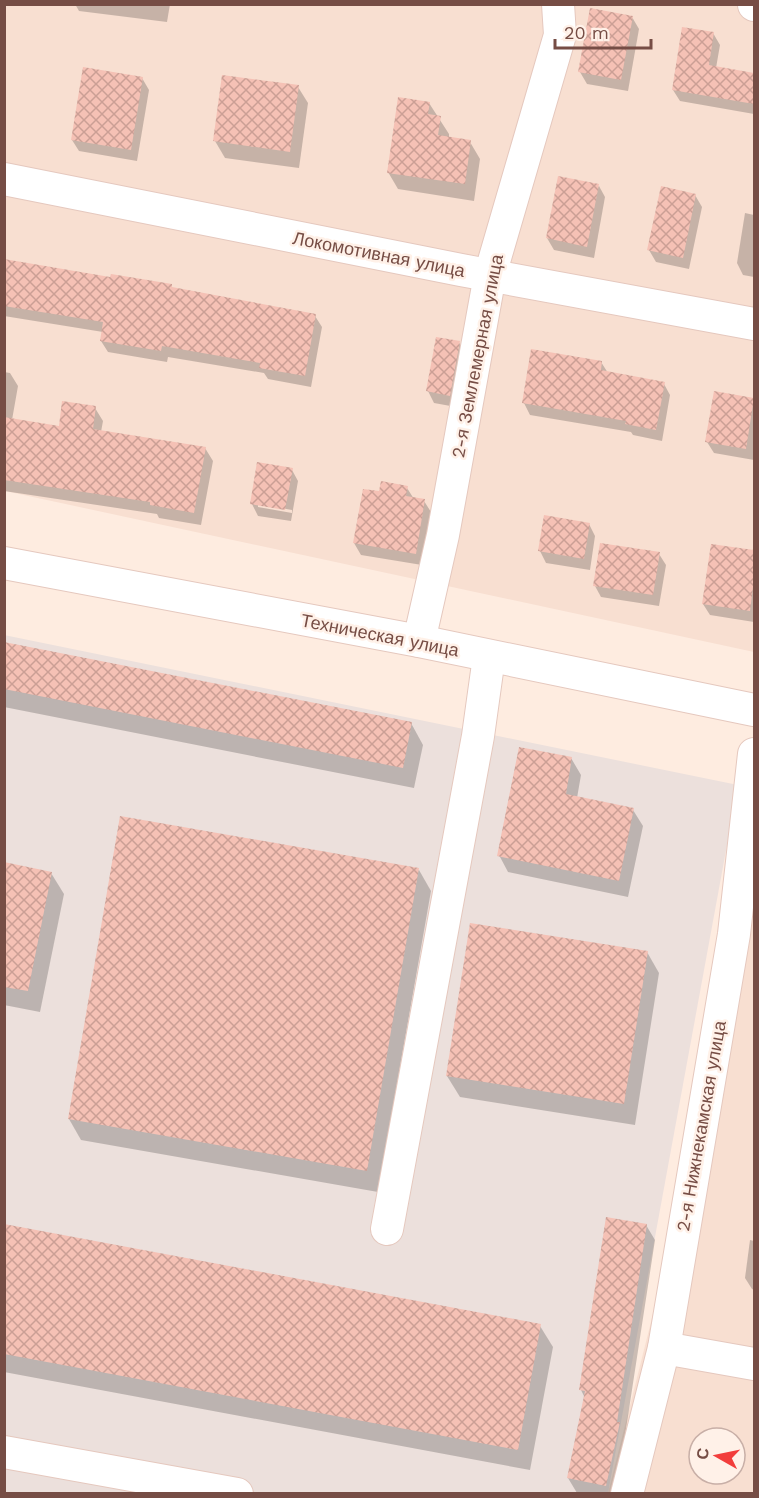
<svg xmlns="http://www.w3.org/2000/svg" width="759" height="1498" font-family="'Work Sans',sans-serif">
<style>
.residential{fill:#f8dfd1;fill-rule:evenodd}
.industrial{fill:#ece0dc}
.shadow{fill:#0003;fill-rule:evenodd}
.building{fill:url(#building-cross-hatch)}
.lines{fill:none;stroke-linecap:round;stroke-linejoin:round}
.minor-casing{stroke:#e5c8be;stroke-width:34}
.minor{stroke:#fff;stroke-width:32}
.labels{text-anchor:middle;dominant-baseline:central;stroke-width:5;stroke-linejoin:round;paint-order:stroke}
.street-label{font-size:18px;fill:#764d45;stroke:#fff1e8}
</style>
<defs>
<pattern id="building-cross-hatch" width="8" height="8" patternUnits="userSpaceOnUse" patternTransform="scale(1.5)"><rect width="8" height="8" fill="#f5c1b5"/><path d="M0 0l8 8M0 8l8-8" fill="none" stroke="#cb9f95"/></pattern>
</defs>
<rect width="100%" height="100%" fill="#feece0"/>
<g class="residential">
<path d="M5,5H754V652L5,491Z"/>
<path d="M754,912V1493H608ZM699,1438H735V1474H699Z"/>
</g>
<path class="industrial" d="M4,635L738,785L608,1493H5Z"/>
<g class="shadow">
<path d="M75,4H170L167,22L79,11Z"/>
<path d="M632,17L639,29L628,91L587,84L580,72Z"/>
<path d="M713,33L720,45L716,68L754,75V114L680,101L673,90Z"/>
<path d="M142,78L149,90L137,161L79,151L72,140Z"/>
<path d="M298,87L308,103L299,168L225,158L215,141Z"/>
<path d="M429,103L449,134V139L470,142L480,159L474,201L398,189L388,172Z"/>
<path d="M599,186L605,197L594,258L554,250L547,238Z"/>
<path d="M695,195L702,207L689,269L656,262L649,250Z"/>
<path d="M745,213L754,215V277L743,275L737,263Z"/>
<path d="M4,261L112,279L171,286L173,289L315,316L322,327L311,387L268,379L264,373L168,357L167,362L108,352L101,341L103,332L4,316Z"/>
<path d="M459,343L466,354L456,407L434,403L428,391Z"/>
<path d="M601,362L608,373L664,384L670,395L662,441L633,435L631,432L530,415L524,403Z"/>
<path d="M4,372L10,373L18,386L12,420L60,428L95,408L103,421L101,432L205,448L213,461L201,525L159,518L157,514L4,491Z"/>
<path d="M715,393L754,399V460L714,453L707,442Z"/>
<path d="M292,470L298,481L291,521L258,516L252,504ZM258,504L292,510V513L258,507Z"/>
<path d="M407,488L414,499L424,501L431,512L422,565L361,555L354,543L381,493Z"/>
<path d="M589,524L595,536L590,570L546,563L540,551Z"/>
<path d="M712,545L754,552V622L710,615L703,604Z"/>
<path d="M659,554L666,565L659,606L601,597L595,586Z"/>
<path d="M4,644L411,723L423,745L414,788L4,707Z"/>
<path d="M571,758L581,775L577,798L633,810L643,826L628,897L508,872L499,855Z"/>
<path d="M4,864L51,873L64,894L40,1012L4,1005Z"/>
<path d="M419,870L431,891L378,1192L81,1140L69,1119Z"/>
<path d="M647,952L659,973L635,1125L460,1097L447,1076Z"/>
<path d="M646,1225L655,1240L616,1494L577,1493L568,1478L585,1398L581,1390Z"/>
<path d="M4,1226L540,1326L553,1347L530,1470L4,1372Z"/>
<path d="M750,1240L754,1241V1290L752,1289L745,1278Z"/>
</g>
<g class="building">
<path d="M590,8L633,16L621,80L578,72Z"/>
<path d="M682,27L714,32L709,65L754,73V104L672,90Z"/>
<path d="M83,67L143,77L131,150L71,140Z"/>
<path d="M222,75L299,85L290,152L213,141Z"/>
<path d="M398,97L430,102L428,114L441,116L438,135L471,140L465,184L387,173Z"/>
<path d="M558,176L599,184L587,247L546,238Z"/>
<path d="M661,186L696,194L683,258L647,250Z"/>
<path d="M4,259L110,277L111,274L172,284V287L316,314L305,376L259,368L260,363L162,346L161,351L100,341L103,322L4,306Z"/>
<path d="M436,337L460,341L450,396L426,391Z"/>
<path d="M531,349L602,361L601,370L665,382L656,430L625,424L626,421L522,403Z"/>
<path d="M714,391L754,398L746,449L705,442Z"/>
<path d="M62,401L96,406L93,429L206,447L194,513L150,505V502L4,480V417L59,426Z"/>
<path d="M257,462L293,468L285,510L250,504Z"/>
<path d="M381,481L408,486L406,496L425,499L416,554L353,543L363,489L379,491Z"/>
<path d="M544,515L590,523L584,559L538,551Z"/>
<path d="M600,543L660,552L653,595L593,586Z"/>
<path d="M711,544L754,550V579L750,611L702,604Z"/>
<path d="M4,642L412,722L403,768L4,689Z"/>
<path d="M519,747L572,757L566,794L634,808L619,881L497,856Z"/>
<path d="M120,816L419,868L367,1171L68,1119Z"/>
<path d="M4,862L52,872L28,991L4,987Z"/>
<path d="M470,923L648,951L624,1104L446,1076Z"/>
<path d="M606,1217L647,1224L617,1422H620L606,1486L567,1478L585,1391L579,1390Z"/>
<path d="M4,1224L541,1324L518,1450L4,1354Z"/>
</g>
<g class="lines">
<g class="minor-casing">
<g id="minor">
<path d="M754,4V5"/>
<path d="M4,179L461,270L754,324"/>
<path d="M4,563L419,641L754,710"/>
<path d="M419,641L443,535L490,275L560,35L558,4"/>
<path d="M387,1229L478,736L489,657"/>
<path d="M664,1348L754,1364"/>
<path d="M4,1452L237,1494"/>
<path d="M627,1494L664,1348L734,934L754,754"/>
</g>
</g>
<use href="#minor" class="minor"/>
</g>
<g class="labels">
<g class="street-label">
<text transform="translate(379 254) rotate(11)">Локомотивная улица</text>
<text transform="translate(477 356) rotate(-79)">2-я Землемерная улица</text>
<text transform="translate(380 635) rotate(11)">Техническая улица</text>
<text transform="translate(701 1126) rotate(-80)">2-я Нижнекамская улица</text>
</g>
</g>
<rect width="759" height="1498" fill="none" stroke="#764d45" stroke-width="12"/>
<g transform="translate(717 1456) rotate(279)"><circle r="28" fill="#fff1e8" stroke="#c8afa7" stroke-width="1.5"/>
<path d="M0-4.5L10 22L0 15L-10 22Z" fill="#f23d3b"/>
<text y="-9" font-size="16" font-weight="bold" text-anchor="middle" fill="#764d45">С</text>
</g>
<path d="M555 39v9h96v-9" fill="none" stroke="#764d45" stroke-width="3"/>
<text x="564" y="39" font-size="18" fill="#764d45" stroke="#fff1e8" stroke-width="4.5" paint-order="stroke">20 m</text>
</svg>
